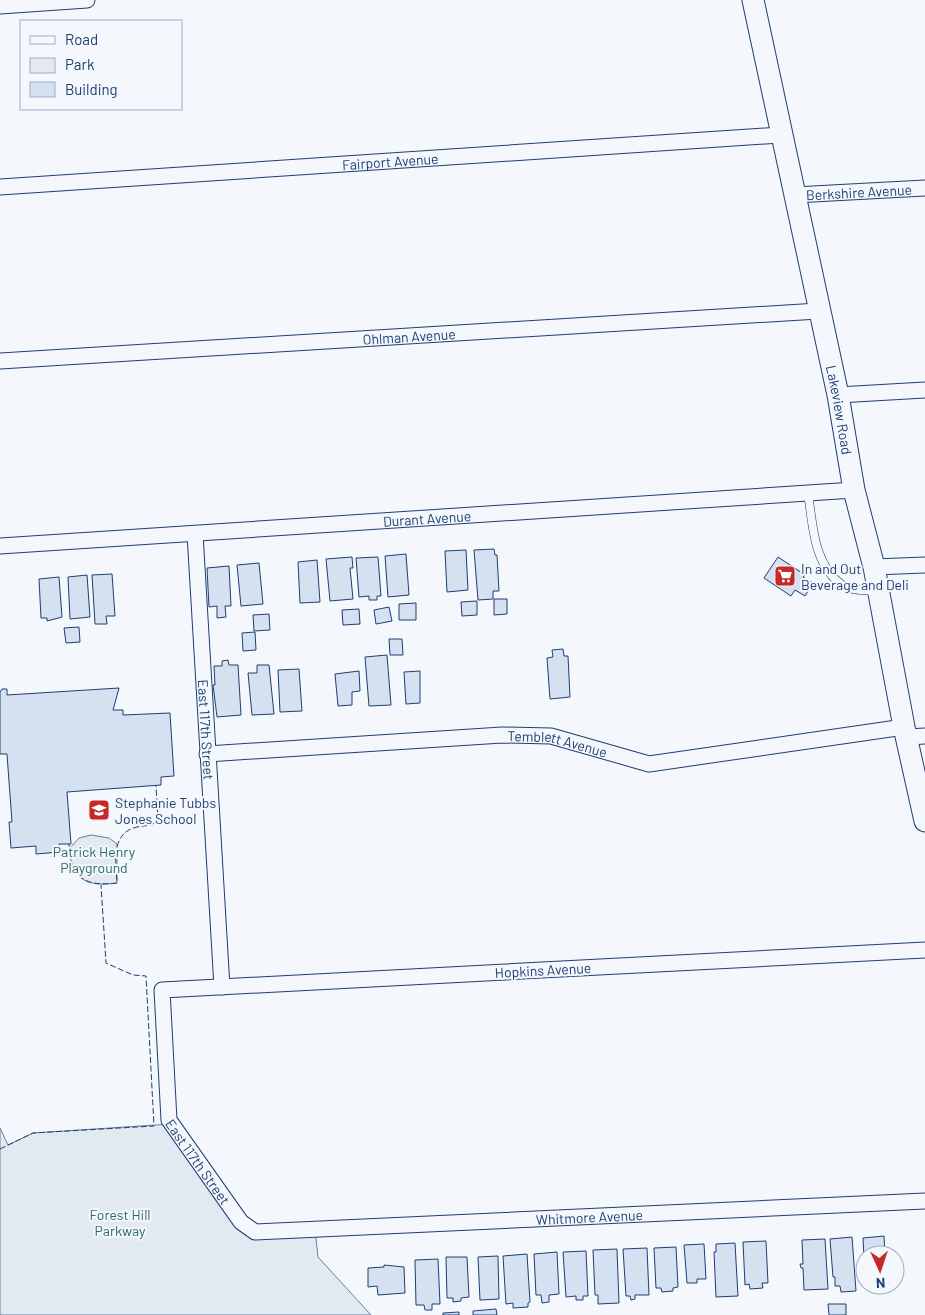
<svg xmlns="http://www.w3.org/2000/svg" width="925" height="1315" font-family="Barlow,sans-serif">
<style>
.green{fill:#e3e9f0;stroke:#687fa3}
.building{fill:#d5e0f0;stroke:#1d3f73}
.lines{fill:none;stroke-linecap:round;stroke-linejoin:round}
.lane-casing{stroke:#1d3f73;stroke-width:9}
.street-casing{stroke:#1d3f73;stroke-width:17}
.secondary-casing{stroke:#1d3f73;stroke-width:23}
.lane{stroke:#f4f7fb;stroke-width:8}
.street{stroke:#f4f7fb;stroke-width:15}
.secondary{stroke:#f4f7fb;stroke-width:21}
.fence{stroke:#1d3f73;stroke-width:1;stroke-dasharray:6 2.5;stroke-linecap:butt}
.labels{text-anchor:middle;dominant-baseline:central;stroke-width:4;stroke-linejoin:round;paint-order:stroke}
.street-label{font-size:14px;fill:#1d3f73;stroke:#f4f7fb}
.poi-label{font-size:14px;fill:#1d3f73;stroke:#f4f7fb;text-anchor:start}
.park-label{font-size:14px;fill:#2c6c60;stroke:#f4f7fb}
</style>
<rect width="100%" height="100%" fill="#f4f7fb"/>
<g class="green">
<path d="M91,835L109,838L117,844V883C87,887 73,881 69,849L79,838Z"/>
<path d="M171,1124L247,1229L315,1230L318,1257L371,1315H0V1128L8,1145L33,1133Z"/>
</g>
<g class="building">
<path d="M494,549L495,555H497L499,591H493V599L478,600L474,550Z"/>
<path d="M466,550L468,590L447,592L445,551Z"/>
<path d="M406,554L409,595L388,597L385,556Z"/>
<path d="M352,557L353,568H350L353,599L330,601L326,559Z"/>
<path d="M378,557L381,596H377V600H369V596L359,597L356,558Z"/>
<path d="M778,557L805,575L803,577L813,583L805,596L795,590L791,596L764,578Z"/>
<path d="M317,560L320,602L300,603L298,562Z"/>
<path d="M259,563L263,604L241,606L237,565Z"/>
<path d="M229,566L231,606H225L226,617L217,618V606L209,607L207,568Z"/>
<path d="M112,574L115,616H106L107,624H95L92,575Z"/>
<path d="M87,575L90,617L70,619L68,577Z"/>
<path d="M59,577L62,617L47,621V618H41L39,579Z"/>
<path d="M494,599H507V614L494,615Z"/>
<path d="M477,601V615L462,616L461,602Z"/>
<path d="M416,603V620H399V604Z"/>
<path d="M389,607L392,621L376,624L374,610Z"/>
<path d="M359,609L360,624L343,625L342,610Z"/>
<path d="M269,614L270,630L254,631L253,615Z"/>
<path d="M79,627L80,642L66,643L64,628Z"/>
<path d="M255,632L256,650L243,651L242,633Z"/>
<path d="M389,639H402L403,655H390Z"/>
<path d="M563,649L564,656H568L570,697L550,699L547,658L553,657L552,650Z"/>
<path d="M387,655L391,705L369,706L365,657Z"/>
<path d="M228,660L229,665H238L241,715L217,717L213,685H215L214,666H222V661Z"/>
<path d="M257,665H269L274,714L252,715L248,673H257Z"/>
<path d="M299,669L302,711L280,712L278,670Z"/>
<path d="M359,671L360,691L352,692V705L338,706L335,674Z"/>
<path d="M420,671V703L406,704L404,672Z"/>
<path d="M119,688L113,710H123V715L170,713L174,776L161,777V785L67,792L71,844H59L60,852L36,854V846L11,848L9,822H12L7,754H0V692L2,689H7V695Z"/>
<path d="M884,1236L885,1255H865V1278L863,1238Z"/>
<path d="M852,1237L856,1291L841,1292L840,1286H835V1277H833L830,1239Z"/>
<path d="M825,1239L828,1289L804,1290L803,1268H801L800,1264H803L802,1240Z"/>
<path d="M766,1241L768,1283H762L763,1288L750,1289L749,1284L745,1285L743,1242Z"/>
<path d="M735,1243L738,1296L716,1297L714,1252H716V1244Z"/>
<path d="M704,1244L706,1279H697V1283H687L684,1245Z"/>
<path d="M676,1247L678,1287L673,1288V1291L662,1292L661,1288H656L654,1248Z"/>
<path d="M647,1248L649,1295H635V1299L631,1300L630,1296H626L623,1249Z"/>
<path d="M617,1249L619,1303L598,1304V1295H595L593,1250Z"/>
<path d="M586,1251L588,1296H583V1300H576V1296L566,1297L563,1252Z"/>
<path d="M557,1252L559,1294L549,1295V1302L542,1303L541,1295H536L534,1254Z"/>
<path d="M527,1254L530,1302L528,1303V1307L513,1308V1303L506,1304L503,1256Z"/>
<path d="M498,1256L499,1299L480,1300L478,1257Z"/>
<path d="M446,1257H467L469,1297L461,1298V1301L453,1302V1298H447Z"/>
<path d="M438,1259L440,1304H432V1310H425L424,1305H416L415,1260Z"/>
<path d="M384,1265L404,1267L405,1293L378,1295L377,1286L368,1287V1268L384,1267Z"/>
<path d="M828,1304H846V1315H829Z"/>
<path d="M496,1309L497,1315H473V1311Z"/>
<path d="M459,1312V1315H443V1313Z"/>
</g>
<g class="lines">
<g class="lane-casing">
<path id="lane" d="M808,493C813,525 813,564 842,585C851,591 866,590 876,591"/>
</g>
<g class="street-casing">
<g id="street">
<path d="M0,6L87,0"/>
<path id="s1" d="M0,187L780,135"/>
<path id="s2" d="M794,195L925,188"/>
<path id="s3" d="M0,361L818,311"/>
<path d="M838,395L925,390"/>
<path id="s4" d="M195,534L222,987"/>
<path id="s5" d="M0,546L854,490"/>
<path d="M874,567L925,565"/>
<path d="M908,737L925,736"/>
<path id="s6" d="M207,754L502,735L551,736L649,764L904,727"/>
<path id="s7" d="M925,950L162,990L169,1120L241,1222L255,1232L925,1201"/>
</g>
</g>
<g class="secondary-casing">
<g id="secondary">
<path id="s8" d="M753,0L838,395L854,490L874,567L904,727L925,821"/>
</g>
</g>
<use href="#lane" class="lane"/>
<use href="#street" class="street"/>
<use href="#secondary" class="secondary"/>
<g class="fence">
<path d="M69,844C70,878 85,887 117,883C116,863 110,833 137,827C146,825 151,827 158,820L156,786"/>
<path d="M0,1149L33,1133L154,1126L146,976L133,975L106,963L101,885"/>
</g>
</g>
<defs>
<g id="supermarket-square" transform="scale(1.125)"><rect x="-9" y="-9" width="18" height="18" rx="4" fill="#c62828" stroke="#f4f7fb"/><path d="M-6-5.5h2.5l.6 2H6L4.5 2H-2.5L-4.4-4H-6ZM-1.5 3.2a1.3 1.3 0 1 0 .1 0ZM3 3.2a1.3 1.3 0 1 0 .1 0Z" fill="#fff"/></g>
<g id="school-square" transform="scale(1.125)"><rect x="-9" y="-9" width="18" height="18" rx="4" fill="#c62828" stroke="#f4f7fb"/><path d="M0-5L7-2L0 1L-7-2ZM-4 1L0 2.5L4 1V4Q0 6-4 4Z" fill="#fff"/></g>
</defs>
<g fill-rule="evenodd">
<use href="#supermarket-square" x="785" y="576"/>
<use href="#school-square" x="99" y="810"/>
</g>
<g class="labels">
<g class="street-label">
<text stroke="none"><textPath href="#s1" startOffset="391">Fairport Avenue</textPath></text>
<text stroke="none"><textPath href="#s2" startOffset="65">Berkshire Avenue</textPath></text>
<text stroke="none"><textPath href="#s3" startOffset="410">Ohlman Avenue</textPath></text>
<text stroke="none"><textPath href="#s8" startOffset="419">Lakeview Road</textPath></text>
<text stroke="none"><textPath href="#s5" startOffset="428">Durant Avenue</textPath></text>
<text stroke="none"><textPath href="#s4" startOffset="196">East 117th Street</textPath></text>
<text stroke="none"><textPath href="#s6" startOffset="352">Temblett Avenue</textPath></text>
<text transform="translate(543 970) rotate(-3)">Hopkins Avenue</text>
<text stroke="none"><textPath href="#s7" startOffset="945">East 117th Street</textPath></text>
<text stroke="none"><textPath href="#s7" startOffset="1371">Whitmore Avenue</textPath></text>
</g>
<g class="poi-label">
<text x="801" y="568">In and Out<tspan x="801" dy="16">Beverage and Deli</tspan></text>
<text x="115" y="802">Stephanie Tubbs<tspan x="115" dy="16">Jones School</tspan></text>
</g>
<g class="park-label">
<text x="94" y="851">Patrick Henry<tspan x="94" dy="16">Playground</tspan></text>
<text x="120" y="1214">Forest Hill<tspan x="120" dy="16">Parkway</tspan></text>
</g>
</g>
<rect x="20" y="20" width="162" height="90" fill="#f4f7fb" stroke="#9eadc5"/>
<rect x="30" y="36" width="25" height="8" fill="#f4f7fb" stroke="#9eadc5"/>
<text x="65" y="45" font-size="15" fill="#1d3f73">Road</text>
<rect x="30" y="58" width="25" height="15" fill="#e3e9f0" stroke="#9eadc5"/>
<text x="65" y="70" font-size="15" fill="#1d3f73">Park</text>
<rect x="30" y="82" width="25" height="15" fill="#d5e0f0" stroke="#9eadc5"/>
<text x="65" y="95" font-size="15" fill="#1d3f73">Building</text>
<g transform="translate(880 1270) rotate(177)"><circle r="24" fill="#f4f7fb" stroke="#9eadc5"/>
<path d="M0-4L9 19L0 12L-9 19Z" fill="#c62828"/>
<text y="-8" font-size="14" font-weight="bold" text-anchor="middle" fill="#1d3f73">N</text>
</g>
</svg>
